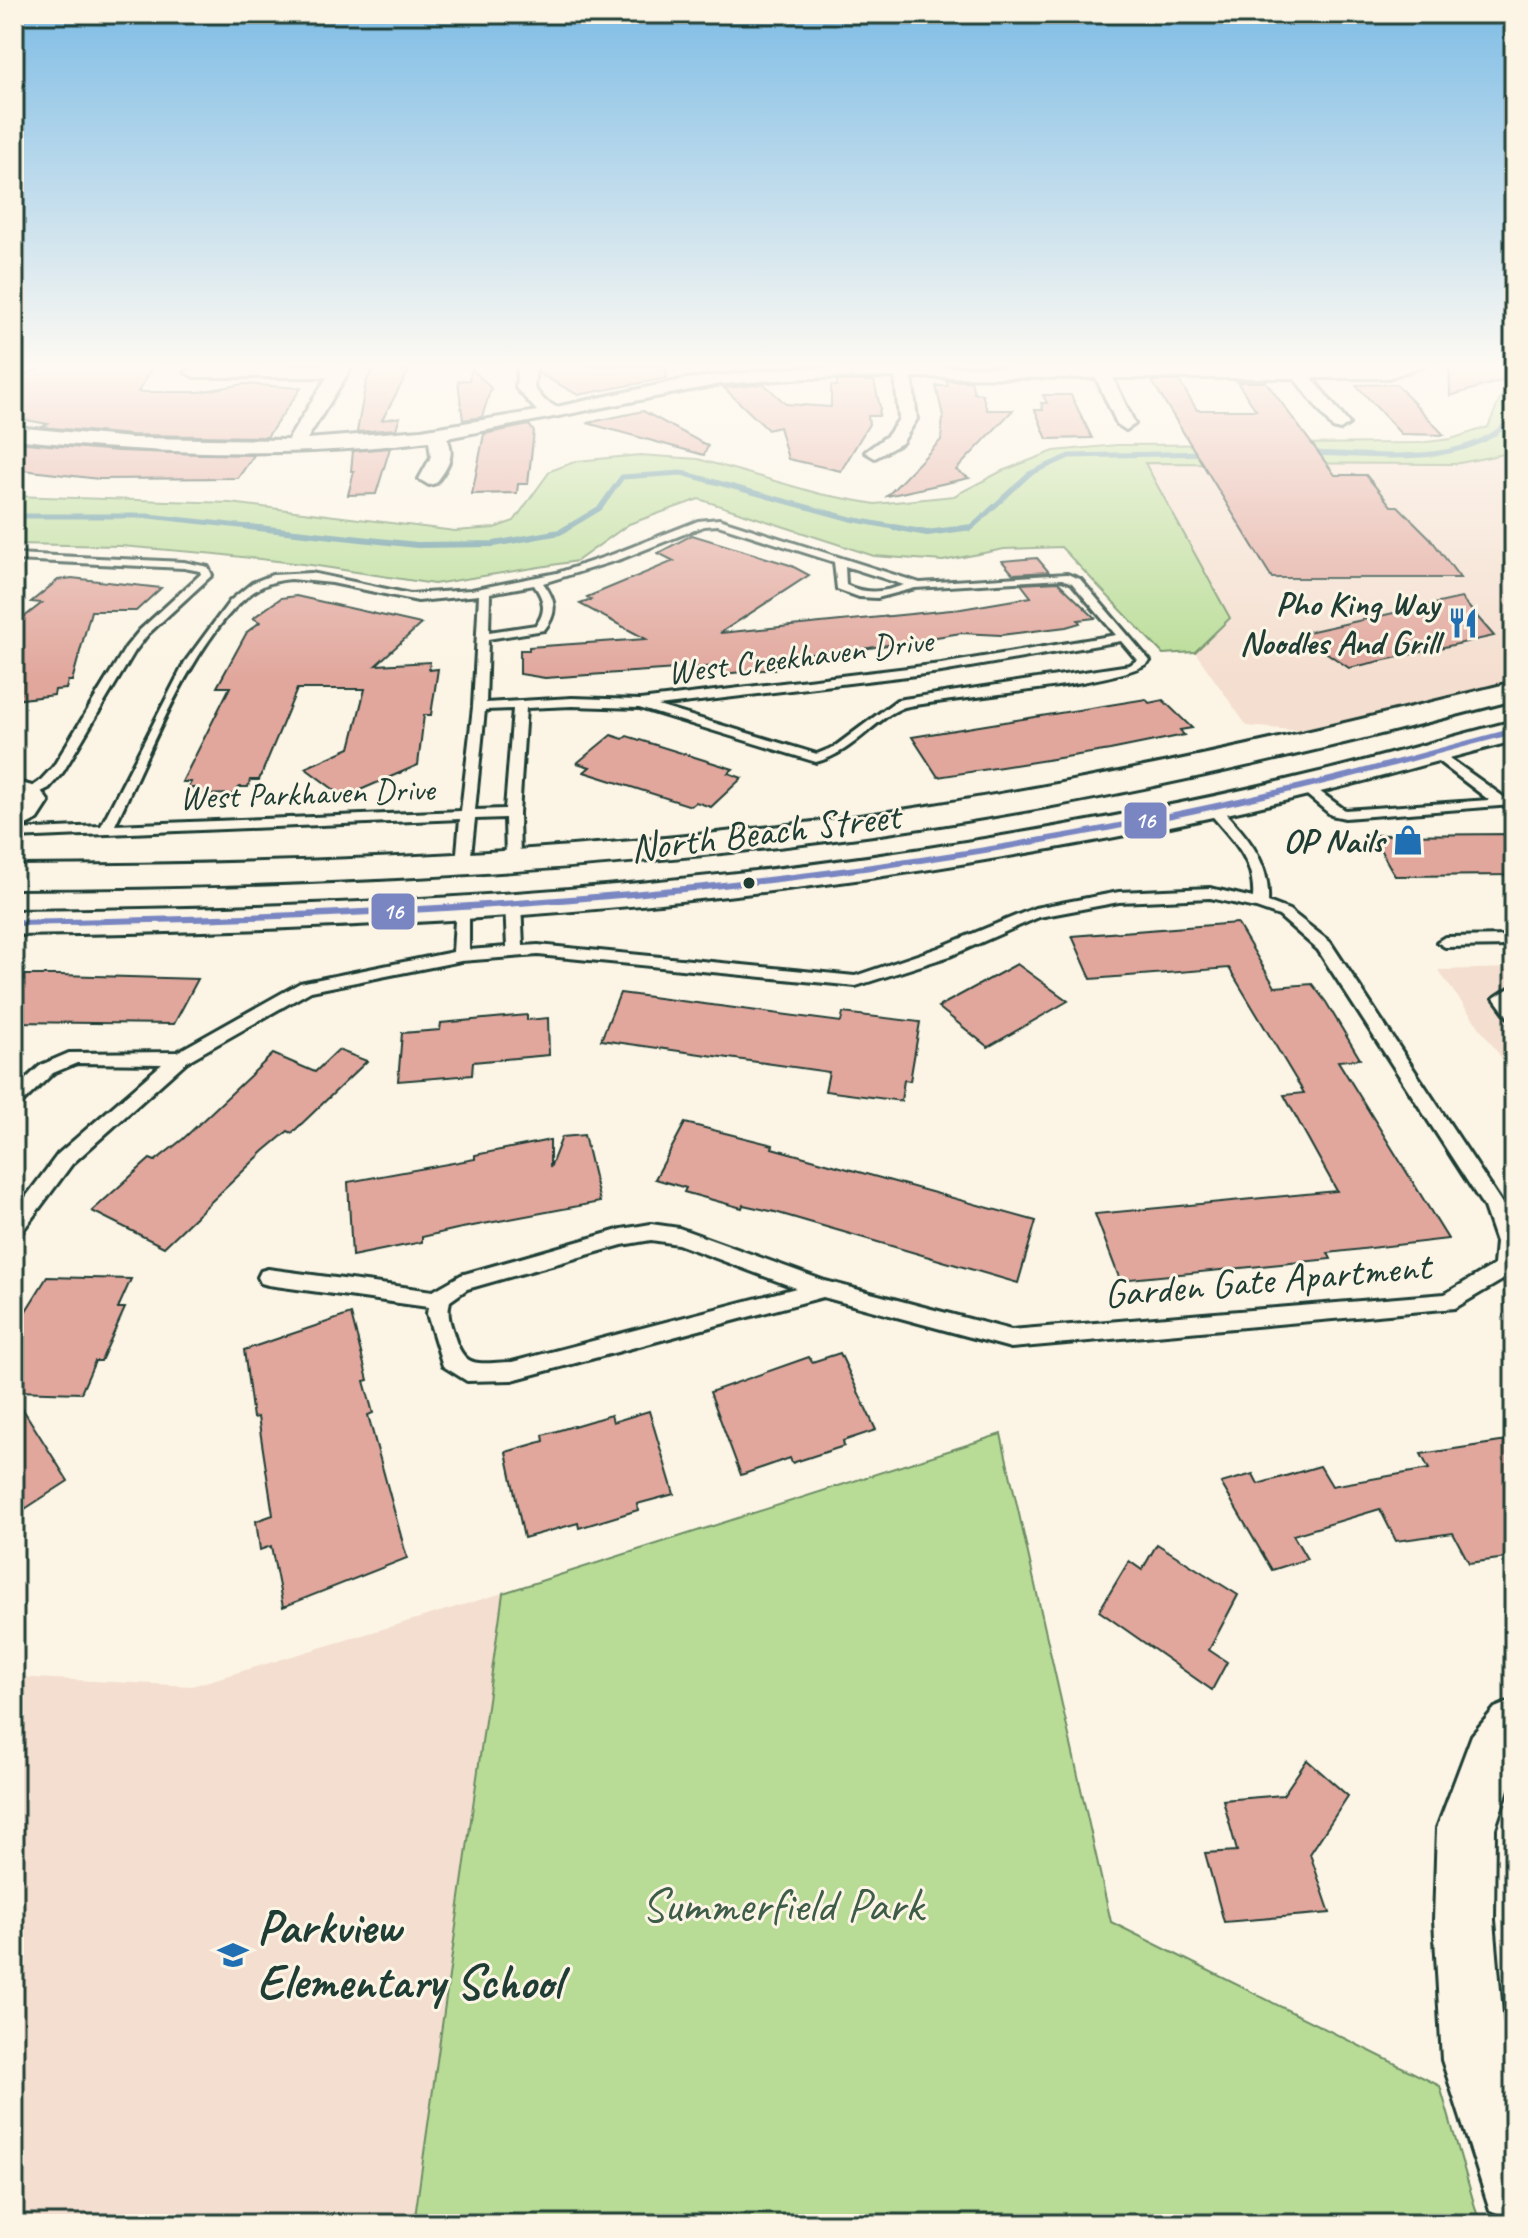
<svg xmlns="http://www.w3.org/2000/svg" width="1528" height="2238" font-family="Caveat,sans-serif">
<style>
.built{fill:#f4decf}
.green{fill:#b8dc96;stroke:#6c8c65;stroke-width:2}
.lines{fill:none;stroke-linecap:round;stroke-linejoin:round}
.stream-far1{stroke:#59909c;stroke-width:5}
.stream{stroke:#59909c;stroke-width:6}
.building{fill:#e1a79d;stroke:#1f3d34;stroke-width:2}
.lane-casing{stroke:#1f3d34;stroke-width:6}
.street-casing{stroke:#1f3d34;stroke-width:6}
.secondary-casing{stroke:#1f3d34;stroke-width:6}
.lane{fill:#fcf5e5;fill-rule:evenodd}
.street{fill:#fcf5e5;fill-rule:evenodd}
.secondary{fill:#fcf5e5;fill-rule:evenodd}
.bus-1-casing{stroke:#fcf5e5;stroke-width:6}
.bus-1{fill:#7986c2;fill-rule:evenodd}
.bus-dot{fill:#1f3d34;stroke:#fcf5e5;stroke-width:3}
.labels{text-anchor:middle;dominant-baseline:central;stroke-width:6;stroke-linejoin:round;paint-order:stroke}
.far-poi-label{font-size:34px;font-weight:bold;fill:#1f3d34;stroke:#fcf5e5;text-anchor:end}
.far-street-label{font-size:34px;fill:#1f3d34;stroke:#fcf5e5}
.street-label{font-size:40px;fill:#1f3d34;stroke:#fcf5e5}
.near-park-label{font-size:48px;fill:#3e5d48;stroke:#fcf5e5}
.near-poi-label{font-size:48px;font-weight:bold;fill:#1f3d34;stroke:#fcf5e5;text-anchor:start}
.line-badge{stroke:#fcf5e5;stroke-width:3}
.badge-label{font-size:22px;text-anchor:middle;font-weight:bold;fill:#fff}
</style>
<rect width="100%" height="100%" fill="#fcf5e5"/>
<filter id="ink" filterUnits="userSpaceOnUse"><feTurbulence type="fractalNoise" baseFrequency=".0125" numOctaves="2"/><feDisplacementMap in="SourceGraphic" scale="16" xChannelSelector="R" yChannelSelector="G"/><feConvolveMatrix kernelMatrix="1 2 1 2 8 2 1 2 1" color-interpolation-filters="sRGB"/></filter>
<g filter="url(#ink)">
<g class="built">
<path d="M1514,452V684L1303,731L1247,726L1195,652L1230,617L1145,463L1455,464Z"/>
<path d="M1514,968V1075L1438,970Z"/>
<path d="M503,1593L414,2224H14V1677L192,1686Z"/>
</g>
<g class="green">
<path d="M1514,376V452L1455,464L1145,463L1230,618L1195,652L1163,654L1061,547L1004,549L943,561L874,556L699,499L629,524L577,561L434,584L311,565L216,554L121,546L14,544V496L230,503L455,531L494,528L514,521L550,471L577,461L640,455L698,459L820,494L875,504L954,496L1002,471L1054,451L1117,445L1418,443L1451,439L1488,427L1509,378Z"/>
<path d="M1001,1434L1111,1922L1440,2086L1480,2224H414L503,1593Z"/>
</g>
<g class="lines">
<g class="stream-far1">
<path d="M1310,453C1373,454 1470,470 1514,416"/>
<path d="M14,516H149L267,529"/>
<path d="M565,529L600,508L622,477L682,473L851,519L904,529"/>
<path d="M970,529L1029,474L1069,456L1207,453"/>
</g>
<g class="stream">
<path d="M249,527L417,545L494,544L560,532L569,527"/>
<path d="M893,527L927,533L972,527"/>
</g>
</g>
<g class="building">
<path d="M47,365H154L138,392H199L244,384L301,388L267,437L131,435L42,427L48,424L14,418V380Z"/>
<path d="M376,365H406L403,370H409L382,420L400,417L396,429L357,432L366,382Z"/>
<path d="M539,365L666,366L667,378L578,395L538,373Z"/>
<path d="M1449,365H1514V377L1450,396Z"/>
<path d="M472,369L491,388L482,417L463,420L458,381L469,380Z"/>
<path d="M837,381H874L880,407L879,416H868L869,424L841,471L788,459L779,427L768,430L724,388L764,384L786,404L831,407V386H837Z"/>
<path d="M946,381H971L974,393L982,394L987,410H1013L956,470L969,478L887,496L941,440L943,416L936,386H948Z"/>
<path d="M1152,381H1179L1197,410H1256L1237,382H1266L1335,475H1366L1391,506H1398L1430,538L1460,578H1272Z"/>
<path d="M1396,384L1444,435L1401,434L1356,385Z"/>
<path d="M1043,395H1071L1092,438L1047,439L1035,410H1043L1041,403H1047Z"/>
<path d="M643,411L708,446L704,455L587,423Z"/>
<path d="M529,425L534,431L528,484H518L517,493L472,494L484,434Z"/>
<path d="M14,442L118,451L254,455L238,478L99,479L14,469Z"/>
<path d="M390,448L376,494L348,495L354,471H351L353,451Z"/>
<path d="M692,535L790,565L809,575L720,633L961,609L1031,597L1021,584L1058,582L1095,618L1078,620L1080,623L1066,627L1001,635L961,633L863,649L775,656L776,659H771L774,669L723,674L720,666L545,678L520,674V650H529V647L646,639L580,604L591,600L587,597L674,561L658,553Z"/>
<path d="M1037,558L1049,572L1013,574L1002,561Z"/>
<path d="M72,578L161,588L136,611H91L72,681H68L66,689L55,690L54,695L14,700V625L42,603L31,602L58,580Z"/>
<path d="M296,596L421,624L376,665L430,662L429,670L438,669L431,715H424L418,765L344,797L305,768L350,748L365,689H297L259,780H250L248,787H239L236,794L193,795L196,788H188L191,782H182L230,687H217L247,632L260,622L253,618L281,598Z"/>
<path d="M1461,598L1494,636L1349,668L1299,634Z"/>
<path d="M1146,699L1149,703L1163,700L1192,728L1180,730L1184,735L1110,750L938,777L912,737Z"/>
<path d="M611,735L623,739L627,736L733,769L728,773L742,778L711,807L696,802L691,806L584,772L590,767L577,763Z"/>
<path d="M1514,834V875L1395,876L1372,835Z"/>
<path d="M1237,923L1275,987L1312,984L1326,1002L1360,1059L1338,1061L1448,1239L1328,1253L1331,1259L1120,1280L1095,1214L1337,1191L1284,1095L1304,1093L1229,968L1091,979L1072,936Z"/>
<path d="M1017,964L1068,1001L988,1047L938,1007Z"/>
<path d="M22,975H60L198,979L174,1024L14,1022V987Z"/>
<path d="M620,993L841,1022L843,1013L920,1022L910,1081L904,1080L901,1101L825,1091L829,1072L601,1040Z"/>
<path d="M527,1015V1020L548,1018L549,1055L473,1062L472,1075L398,1081L402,1033L440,1030L441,1023Z"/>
<path d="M338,1050L367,1061L292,1133L288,1131L264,1151L164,1247L92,1211L150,1159L155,1161L183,1139L273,1054L315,1072Z"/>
<path d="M685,1123L773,1145L772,1148L1036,1221L1018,1283L775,1212L743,1205L742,1208L684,1192L686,1188L655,1179Z"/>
<path d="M584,1135L600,1202L457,1229L422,1237V1242L352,1256L348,1182L475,1159V1155L550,1140V1168L562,1137Z"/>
<path d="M47,1277L131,1279L118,1308H125L101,1361H95L81,1393L14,1391V1330Z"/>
<path d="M351,1314L368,1380L364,1381L373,1413L368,1415L407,1558L283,1607L271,1546L260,1550L256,1521L273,1515L258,1417L253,1418L244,1350Z"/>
<path d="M840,1353L876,1430L843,1441L844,1446L792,1463L790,1458L741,1475L710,1392L809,1357L812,1362Z"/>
<path d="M14,1395L68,1481L14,1516Z"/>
<path d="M649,1411L674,1494L637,1504L638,1510L579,1528L578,1523L524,1538L506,1452L544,1441L543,1435L611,1415L613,1422Z"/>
<path d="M1514,1440V1557L1469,1563L1453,1533L1396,1541L1380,1509L1293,1535L1307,1559L1272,1570L1221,1483L1253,1474L1258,1484L1320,1466L1332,1486L1429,1469L1421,1454Z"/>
<path d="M1157,1544L1238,1595L1209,1650L1227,1662L1212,1690L1099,1611L1129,1561L1142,1570Z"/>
<path d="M1307,1760L1348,1796L1310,1854L1330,1913L1224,1922L1205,1853L1237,1851L1223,1800L1283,1795Z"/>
</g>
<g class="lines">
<g class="lane-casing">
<g id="lane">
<path d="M719,519L920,583L1067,574L1080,579L1150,661C1127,684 952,698 909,706C880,711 857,752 816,762L639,708L572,706L526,708L519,813L520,860L513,864L506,860L505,818L475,819L470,864L463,868L456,864L460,819L14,838V830L101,826L185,662L230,601L252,583L272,575L311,573L410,594L471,590L557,573L614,554L698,521ZM718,525L834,562L837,589L859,597L877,598L915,588L1062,579L1072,583L1116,635L941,664L640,700L572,698L486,703L488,639L544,630C558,613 556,600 543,583L621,559L704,526ZM845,566L904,585C884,592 866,595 846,585ZM291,579L332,583L418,601L479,595L473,707L461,811L115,825C146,761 199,622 261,587C270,582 280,580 291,579ZM534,585C544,599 547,611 536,625L489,632L490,593ZM1121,641L1137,660L1130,665L897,700L834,747L817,754L658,706L941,672ZM513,709L505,809L475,810L485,710Z"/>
<path d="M14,554L184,562L208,567L212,575L148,634L135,651L63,772L49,788L29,798L22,794L39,782L53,767L126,647L140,630L201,574L200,571L184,568L14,560Z"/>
<path d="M1435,748L1505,798L1512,799V805L1345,818L1331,815L1296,786L1298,783H1308L1345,810L1489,800L1430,755V749Z"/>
<path d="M1210,801C1218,804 1223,811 1229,817C1252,842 1270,866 1268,902L1289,910L1330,942L1503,1205C1510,1226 1522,1253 1511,1275L1455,1308L1011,1348L823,1297L512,1380L467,1381L443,1366L427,1314L428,1307L268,1285L261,1283L258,1277L261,1271L268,1269L433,1291L461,1275L622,1229L651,1224L679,1228L825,1281L1011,1330L1445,1294L1494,1265L1496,1242L1484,1207L1318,950L1279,916L1256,908L1210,898L1119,902L1039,917L950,956L856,986L538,955L461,961L311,991L186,1062L72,1164L21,1233L14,1236V1213L58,1154L162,1064L77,1063L53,1073L20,1105L14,1106V1090L41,1065L69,1053L177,1052L300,983L453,952L456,905H466L469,908V950L507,947L505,903L513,898L521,903L523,946L538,945L855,976L938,948L1035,908L1119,892L1210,888L1253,898C1256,856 1226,834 1203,805ZM651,1240L678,1244L796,1288L512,1362C477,1363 464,1371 453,1332C449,1320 447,1313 450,1301L467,1289L622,1245Z"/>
<path d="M1514,936V946L1445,947L1437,942L1445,937Z"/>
<path d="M1514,985V1019L1508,1017L1494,998Z"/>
</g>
</g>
<g class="street-casing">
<g id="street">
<path d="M335,365H353L307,439L421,430L537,411L516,388L518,365H536L534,388L544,400L556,407L686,379L790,368L1426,365L1388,378H1312L1349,424L1340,430L1333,428L1294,378H1113L1135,424L1126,430L1117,424L1096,378L912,377L917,419L902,443L875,458L865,452L888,435L899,419L895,377L807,378L721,384L447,438C456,456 447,468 436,483L429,485L419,479L431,457L429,441C291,459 153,454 14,439V427L131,438L288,440L327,377H194L185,372L194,367Z"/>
<path d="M14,781L39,788L49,802L38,819L14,831V809L19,802L14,799Z"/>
<path d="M1514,1700V1772L1495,1828L1494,1920L1506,2060L1514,2084V2220L1490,2210L1442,2060L1434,1920L1437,1828L1472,1735L1495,1708Z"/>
</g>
</g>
<g class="secondary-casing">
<g id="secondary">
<path d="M1514,682V700C1308,754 1099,803 888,833C599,873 306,887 14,888V866C308,865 604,853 895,811C1104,780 1310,733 1514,682Z"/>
<path d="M1514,721V741C1445,758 1377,779 1308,795C1199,822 1089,843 979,861C660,915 337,931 14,935V911C337,908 660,893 978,840C1089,822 1199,801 1307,775C1377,759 1445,738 1514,721Z"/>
</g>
</g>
<use href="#lane" class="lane"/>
<use href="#street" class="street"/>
<use href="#secondary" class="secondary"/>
<g class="bus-1-casing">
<path id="bus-1" d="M1514,728V734C1455,749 1396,766 1337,781C1219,810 1099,834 979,854C659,906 337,921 14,926V920C337,914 659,900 979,848C1096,829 1214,805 1330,777C1391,762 1452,744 1514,728Z"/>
</g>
<use href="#bus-1" class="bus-1"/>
</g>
</g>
<linearGradient id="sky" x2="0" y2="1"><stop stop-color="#7ebce5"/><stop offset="0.54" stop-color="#fefaf3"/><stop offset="1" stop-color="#fefaf3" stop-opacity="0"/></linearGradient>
<rect width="1528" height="678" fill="url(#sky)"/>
<defs>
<g id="restaurant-bare" transform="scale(2.4)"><path d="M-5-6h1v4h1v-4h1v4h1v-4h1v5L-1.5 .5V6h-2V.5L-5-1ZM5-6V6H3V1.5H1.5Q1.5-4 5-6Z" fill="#1f6fb2" stroke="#fcf5e5" stroke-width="2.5" paint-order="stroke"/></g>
<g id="shop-bare" transform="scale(2.4)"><path d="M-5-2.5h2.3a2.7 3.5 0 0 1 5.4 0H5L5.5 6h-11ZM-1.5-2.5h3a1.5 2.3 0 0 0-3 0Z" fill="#1f6fb2" stroke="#fcf5e5" stroke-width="2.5" paint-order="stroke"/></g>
<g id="school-bare" transform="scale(2.4)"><path d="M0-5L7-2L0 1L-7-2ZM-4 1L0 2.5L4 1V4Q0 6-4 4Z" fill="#1f6fb2" stroke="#fcf5e5" stroke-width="2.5" paint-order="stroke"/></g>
</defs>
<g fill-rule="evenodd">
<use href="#restaurant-bare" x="1463" y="623"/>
<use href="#shop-bare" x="1408" y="840"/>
<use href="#school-bare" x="233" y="1955"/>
</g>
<circle class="bus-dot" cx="749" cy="883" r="7"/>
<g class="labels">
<g class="far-poi-label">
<text x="1439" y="603">Pho King Way<tspan x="1439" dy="39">Noodles And Grill</tspan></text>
<text x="1384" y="840">OP Nails</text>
</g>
<g class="far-street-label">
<text transform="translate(800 656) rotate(-7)">West Creekhaven Drive</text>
<text transform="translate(307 793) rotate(-2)">West Parkhaven Drive</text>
</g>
<g class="street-label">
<text transform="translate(765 832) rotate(-7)">North Beach Street</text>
<text transform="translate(1267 1280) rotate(-5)">Garden Gate Apartment</text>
</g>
<g class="near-park-label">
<text x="782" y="1905">Summerfield Park</text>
</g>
<g class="near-poi-label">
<text x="257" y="1927">Parkview<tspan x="257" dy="55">Elementary School</tspan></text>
</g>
</g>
<g class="line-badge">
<rect x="1123" y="801" width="45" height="39" rx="8" fill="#7986c2"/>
<rect x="370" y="892" width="46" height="39" rx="8" fill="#7986c2"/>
</g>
<g class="badge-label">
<text x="1145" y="828">16</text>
<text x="393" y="919">16</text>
</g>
<rect width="1528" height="2238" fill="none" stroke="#fcf5e5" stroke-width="48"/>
<rect x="24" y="24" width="1480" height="2190" fill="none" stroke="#1f3d34" stroke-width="3" filter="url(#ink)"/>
</svg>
